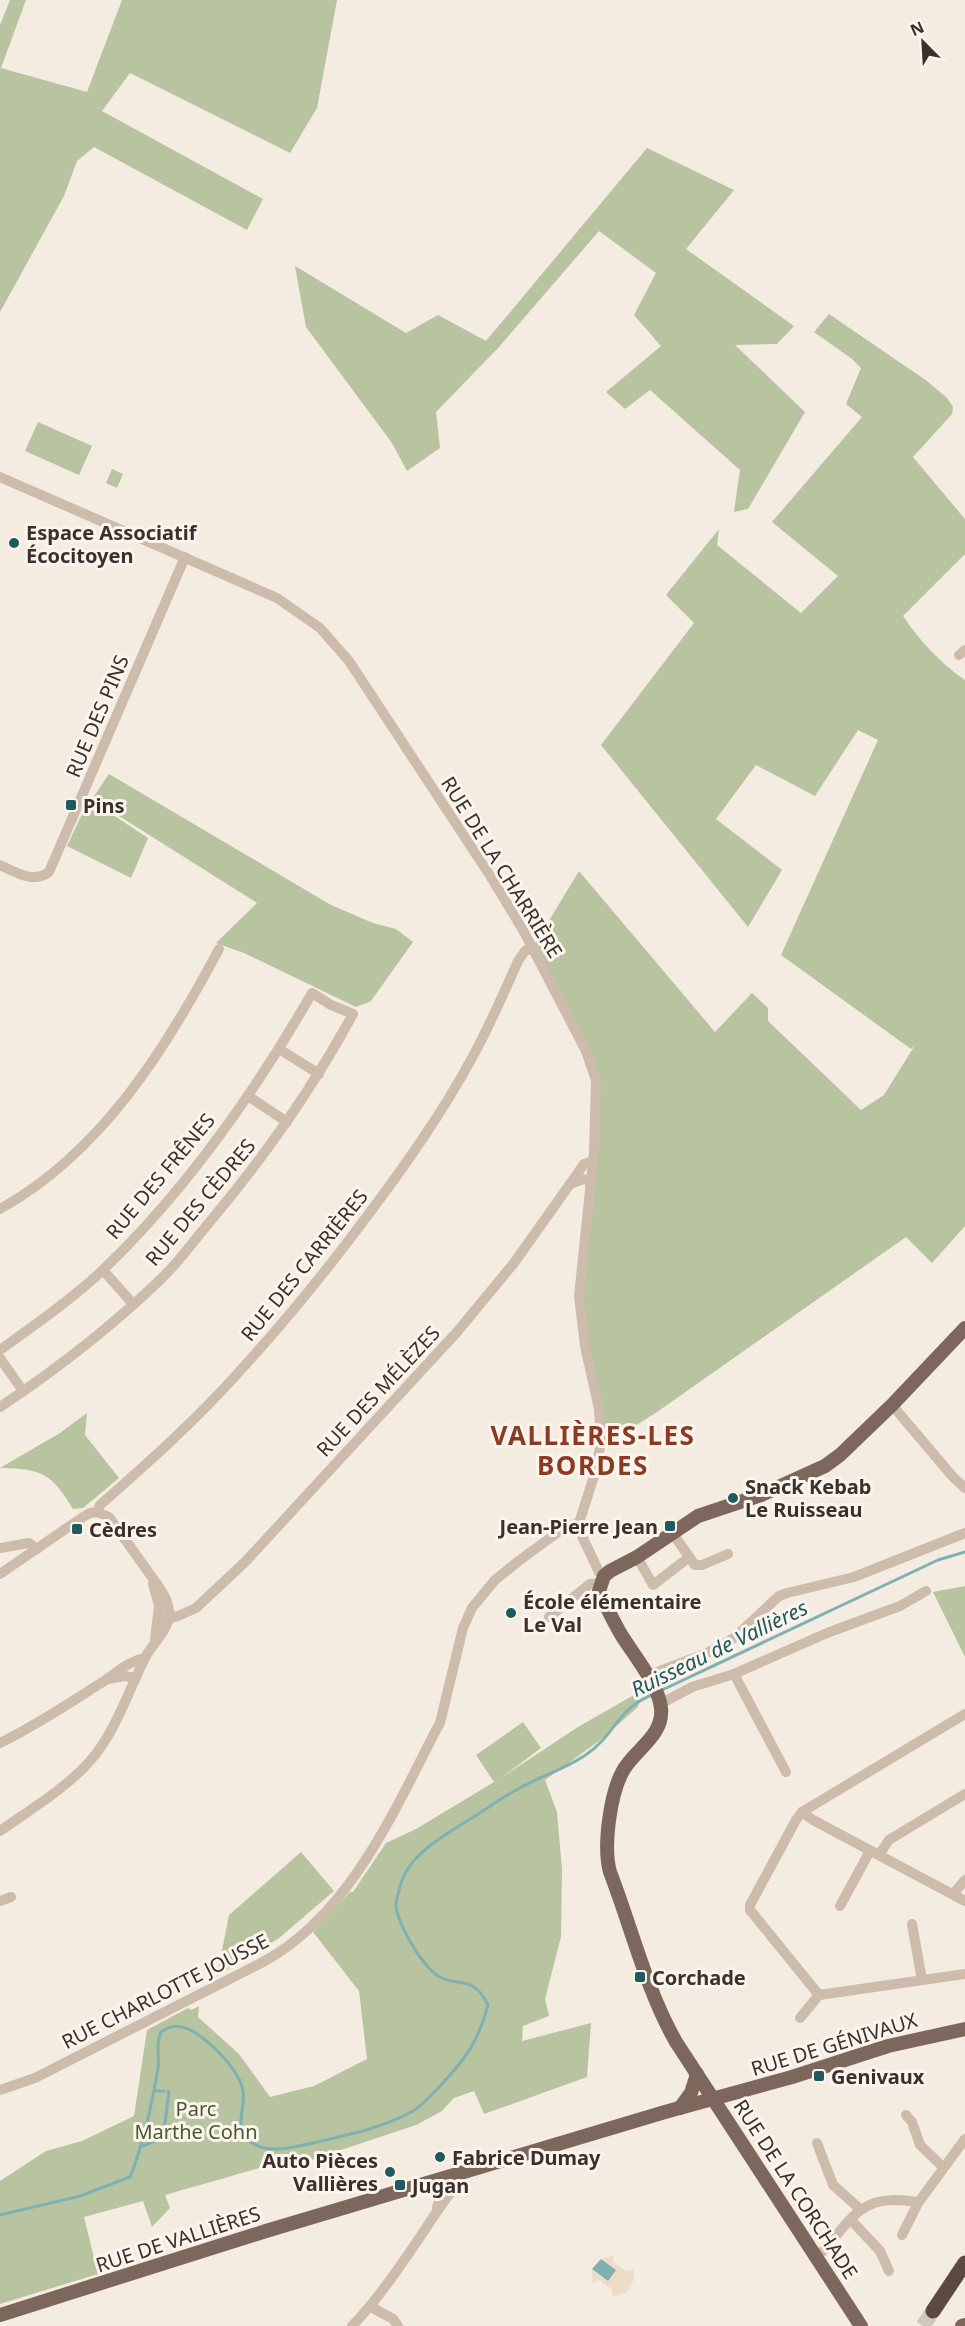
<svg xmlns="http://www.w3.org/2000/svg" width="965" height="2326" font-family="'Noto Sans',sans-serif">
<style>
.green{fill:#b8c4a0}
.plaza{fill:#ecdcc8}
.water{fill:#7fb0b2}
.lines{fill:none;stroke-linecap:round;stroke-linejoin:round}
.stream{stroke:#7fb0b2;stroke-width:3}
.highway-tunnel{stroke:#cfc6bd;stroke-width:15;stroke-dasharray:15 8;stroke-linecap:butt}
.minor{stroke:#cdbbac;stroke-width:10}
.major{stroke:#7d675c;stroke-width:14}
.highway{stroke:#5c4a42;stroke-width:15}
.poi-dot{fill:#1f5a5e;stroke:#fbf5ee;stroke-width:2}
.labels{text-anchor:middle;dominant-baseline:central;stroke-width:6;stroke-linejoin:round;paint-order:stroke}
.poi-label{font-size:20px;font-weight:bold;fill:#3b302b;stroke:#fbf5ee;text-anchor:start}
.street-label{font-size:20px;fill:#3b302b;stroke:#fbf5ee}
.park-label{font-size:20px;fill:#4a5a2e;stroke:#fbf5ee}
.water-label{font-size:21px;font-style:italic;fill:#1f5a5e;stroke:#fbf5ee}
.district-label{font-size:26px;font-weight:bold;letter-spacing:1.5px;fill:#8c3b22;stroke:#fbf5ee}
</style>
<rect width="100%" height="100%" fill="#f4ebe1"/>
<g class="green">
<path d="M10,0H26L1,68L87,92L122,0H337L317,108L290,153L130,73L102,111L263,199L247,230L94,147L77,161L64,196L0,312V25Z"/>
<path d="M647,148L734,190L686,249L794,326L777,344L735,345L805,412L748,509L734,512L740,470L650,390L625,409L606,392L661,346L634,315L656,273L599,231L499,347L436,412L440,448L407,471L392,443L306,327L295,266L406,333L438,315L486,341Z"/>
<path d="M829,314L927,381L947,398L953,407L952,414L913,457L965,519V554L903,616C920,641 940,663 965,680V1226L932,1263L906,1237L657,1412L605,1445L582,1329L596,1080L533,947L579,871L715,1032L752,993L768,1008V1021L861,1110L884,1095L915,1045L911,1049L781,955L878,740L858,730L815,796L756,765L716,819L782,870L748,927L601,745L694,623L666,595L719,529L717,545L801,613L838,576L772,522L862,417L846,404L861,368L852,359L814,332Z"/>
<path d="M38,422L92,446L79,475L25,451Z"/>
<path d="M112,469L123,474L117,488L106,483Z"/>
<path d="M109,774L331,905L373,923L396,929L413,942L371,1001L356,1007L244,953L216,943L257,903L92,799Z"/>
<path d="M89,799L148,838L131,878L67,846Z"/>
<path d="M87,1413L85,1435L119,1478L83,1508L73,1509C51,1473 43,1469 0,1468L60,1433Z"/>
<path d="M965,1586V1657L933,1592Z"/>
<path d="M641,1691L638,1707L599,1741L545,1780L557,1812L562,1869L561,1937L545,1999L549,2016L523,2026L522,2041L591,2023L587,2077L484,2114L474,2091L454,2098L442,2111L416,2125L302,2163L263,2167L165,2195L170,2208L152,2227L143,2201L84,2217L98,2274L0,2304V2181L46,2151L82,2141L134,2116L147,2030L188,2008L191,2010L199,2006L198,2017L239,2054L270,2097L314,2086L367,2059L359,1991L313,1932L350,1892H353L386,1843L416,1829L494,1782L476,1755L523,1722L541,1748L501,1778L578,1727Z"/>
<path d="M301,1852L334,1891L279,1938L217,1976L229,1915Z"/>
</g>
<path class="plaza" d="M614,2255L613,2262L626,2271L633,2269L634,2279L627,2292L612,2297V2290L599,2280L593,2283L592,2275V2269L608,2281L616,2270L601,2259Z"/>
<path class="water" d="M601,2259L616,2270L608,2281L592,2269Z"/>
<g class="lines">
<g class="stream">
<path d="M660,1691L938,1560L965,1552"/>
<path d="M154,2087L156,2091H164"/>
<path d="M140,2147L163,2138L169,2092L168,2091"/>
<path d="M0,2215L80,2196L130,2177C144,2143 152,2104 158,2068C160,2055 155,2045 161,2032C167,2028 175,2025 182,2027C203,2032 240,2070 243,2091C246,2110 232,2128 251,2142C268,2155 293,2147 313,2143C346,2135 383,2128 413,2111C423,2105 432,2094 440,2086C465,2060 479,2040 488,2005C472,1974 461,1988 440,1977C422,1967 400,1927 396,1908C395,1903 398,1896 399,1890C407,1853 446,1835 475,1816C489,1807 503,1797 518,1789C540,1776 566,1769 587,1754C615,1735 617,1708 654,1694"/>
</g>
<path class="highway-tunnel" d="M923,2326L933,2311"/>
<g class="minor">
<path d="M0,477L277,598L320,628L349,661L489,874L523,930L586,1051L596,1080L594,1152L579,1296L585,1346L599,1409L601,1442L595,1473L579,1523L581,1534L599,1572L604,1576"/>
<path d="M959,655L965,650"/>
<path d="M0,865C16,872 33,884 49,872L185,557"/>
<path d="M279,1049L319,1074"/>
<path d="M248,1096L287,1122"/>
<path d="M591,1181L583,1179L570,1184L584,1164L593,1162"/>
<path d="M0,1209C101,1153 166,1049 219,949"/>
<path d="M103,1270L133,1304"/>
<path d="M0,1350C36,1324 72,1299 104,1269C187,1189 255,1092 312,993L331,1005L353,1014C312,1089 263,1159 208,1224C193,1242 178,1263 161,1279C111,1327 57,1369 0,1407"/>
<path d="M0,1358L23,1391"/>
<path d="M892,1405L953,1477L965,1488"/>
<path d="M97,1512L100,1505C148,1463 196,1420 238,1373C284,1323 327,1270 368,1215C406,1164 443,1112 473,1056C490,1025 504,993 518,961L525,951L533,947"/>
<path d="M673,1534L695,1565H702L728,1554"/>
<path d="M0,1548L29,1543L37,1549"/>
<path d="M637,1557L653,1585L688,1558"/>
<path d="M0,1574L83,1517L90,1513L97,1512"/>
<path d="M153,1584L159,1606L155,1639"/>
<path d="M159,1616L169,1618L178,1616L196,1608L246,1561L457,1332L514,1263L570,1184"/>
<path d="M549,1617L590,1584L600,1583"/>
<path d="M734,1674L786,1772"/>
<path d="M647,1676L707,1653L734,1638L779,1596L787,1593L854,1577L965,1533"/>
<path d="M108,1679L125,1676L136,1678"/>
<path d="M660,1704L692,1687L734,1674L827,1633L900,1606L926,1591"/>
<path d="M0,1743C35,1726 68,1704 101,1683C116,1674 127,1661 145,1658"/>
<path d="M802,1812L965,1714"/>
<path d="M0,1831C31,1809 65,1789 90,1761C117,1730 128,1691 146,1656C153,1644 167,1631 169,1617C170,1605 165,1596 159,1587L109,1517L97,1512"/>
<path d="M879,1855L889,1840L965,1794"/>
<path d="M953,1894L965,1880"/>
<path d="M0,1901L11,1897"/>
<path d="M965,1901L813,1820L802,1812L796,1820L750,1905V1910L819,1995L965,1974"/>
<path d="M840,1906L870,1851"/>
<path d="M912,1924L922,1980"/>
<path d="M800,2018L819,1995"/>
<path d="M0,2090L35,2078L263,1962C348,1916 393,1814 435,1732L440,1723L463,1628L472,1608L495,1580L520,1560L565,1527L579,1523"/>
<path d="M906,2115L912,2122L920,2145L943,2167"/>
<path d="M817,2143L833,2185L860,2209"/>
<path d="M437,2180L440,2194L437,2208"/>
<path d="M851,2220L880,2251L889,2271"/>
<path d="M902,2235L918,2203"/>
<path d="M815,2255L823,2251C846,2226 857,2200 894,2200C903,2200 910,2200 918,2203L965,2139"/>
<path d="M371,2307L393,2319L398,2326"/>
<path d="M352,2326C378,2299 399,2268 420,2237C432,2219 441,2204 455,2187L453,2175"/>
</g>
<g class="major">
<path d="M680,2108L691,2093L697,2074"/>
<path d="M0,2315L266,2231L665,2112L792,2077L888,2046L965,2029"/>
<path d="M861,2326L676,2042C646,1989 632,1929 610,1872C603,1847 610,1792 624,1769C636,1749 664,1735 661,1708C659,1686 634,1655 622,1636C613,1621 606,1606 599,1591L604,1576L610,1571L637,1557L698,1516L761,1495L825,1466L840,1455L892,1405L965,1328"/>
<path d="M962,2326L965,2325"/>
</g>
<path class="highway" d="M933,2311L965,2263"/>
</g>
<g class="poi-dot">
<circle cx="14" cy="543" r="6"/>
<rect x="65" y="799" width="12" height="12" rx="3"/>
<circle cx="733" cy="1498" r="6"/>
<rect x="664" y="1520" width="12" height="12" rx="3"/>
<rect x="71" y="1523" width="12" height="12" rx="3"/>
<circle cx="511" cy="1613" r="6"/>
<rect x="634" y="1971" width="12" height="12" rx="3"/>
<rect x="813" y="2070" width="12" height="12" rx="3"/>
<circle cx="440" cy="2157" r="6"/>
<circle cx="390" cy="2172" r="6"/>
<rect x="394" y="2179" width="12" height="12" rx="3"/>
</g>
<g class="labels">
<g class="poi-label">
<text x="26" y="532">Espace Associatif<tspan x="26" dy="23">Écocitoyen</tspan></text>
<text x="83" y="805">Pins</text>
<text x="745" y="1486">Snack Kebab<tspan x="745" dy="23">Le Ruisseau</tspan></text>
<text x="658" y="1526" text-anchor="end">Jean-Pierre Jean</text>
<text x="89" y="1529">Cèdres</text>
<text x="523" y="1601">École élémentaire<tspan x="523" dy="23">Le Val</tspan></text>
<text x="652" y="1977">Corchade</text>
<text x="831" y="2076">Genivaux</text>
<text x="452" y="2157">Fabrice Dumay</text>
<text x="378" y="2160" text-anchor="end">Auto Pièces<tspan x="378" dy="23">Vallières</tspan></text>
<text x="412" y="2185">Jugan</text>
</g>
<g class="street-label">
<text transform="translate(97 716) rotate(-67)">RUE DES PINS</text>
<text transform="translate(502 867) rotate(58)">RUE DE LA CHARRIÈRE</text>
<text transform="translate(160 1176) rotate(-50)">RUE DES FRÊNES</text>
<text transform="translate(200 1202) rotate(-50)">RUE DES CÈDRES</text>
<text transform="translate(304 1265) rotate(-51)">RUE DES CARRIÈRES</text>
<text transform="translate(378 1391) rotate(-47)">RUE DES MÉLÈZES</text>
<text transform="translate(165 1991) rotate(-27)">RUE CHARLOTTE JOUSSE</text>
<text transform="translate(834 2044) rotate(-17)">RUE DE GÉNIVAUX</text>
<text transform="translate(796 2189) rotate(57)">RUE DE LA CORCHADE</text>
<text transform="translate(178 2239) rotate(-18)">RUE DE VALLIÈRES</text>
</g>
<g class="park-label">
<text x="196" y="2108">Parc<tspan x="196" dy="23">Marthe Cohn</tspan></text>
</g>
<g class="water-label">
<text transform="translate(719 1648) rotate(-26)">Ruisseau de Vallières</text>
</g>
<g class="district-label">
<text x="593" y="1435">VALLIÈRES-LES<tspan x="593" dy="30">BORDES</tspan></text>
</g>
</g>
<g transform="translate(923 42) rotate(336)" stroke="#fbf5ee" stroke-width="4.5" paint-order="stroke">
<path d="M0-4.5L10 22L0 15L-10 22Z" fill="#3b302b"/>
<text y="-9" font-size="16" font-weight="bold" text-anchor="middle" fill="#3b302b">N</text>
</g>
</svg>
